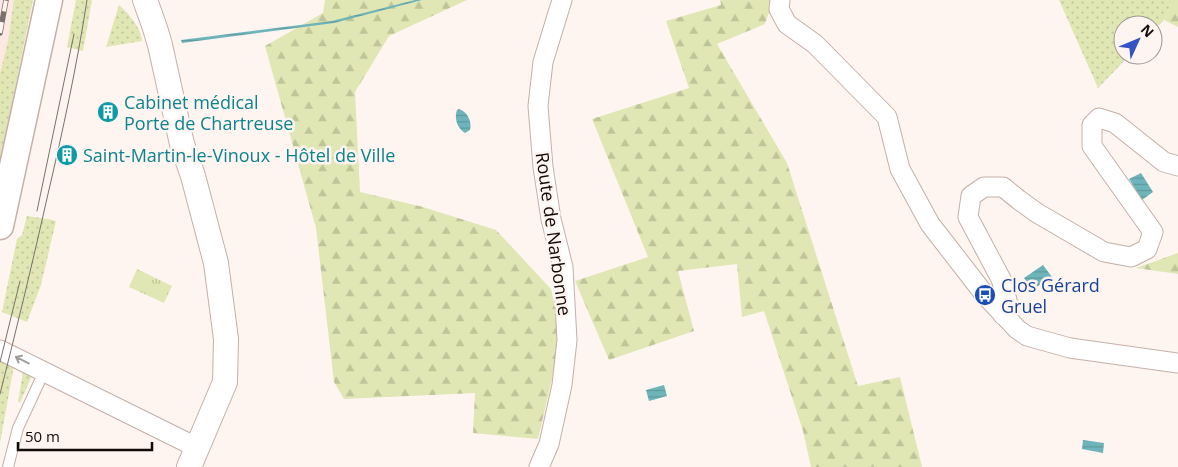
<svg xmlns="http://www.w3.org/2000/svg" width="1178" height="467" font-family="'Open Sans',sans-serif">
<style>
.built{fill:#fde9e2}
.grass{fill:url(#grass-dots)}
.forest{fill:url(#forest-firs)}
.park{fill:url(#park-tufts)}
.water{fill:url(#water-rules)}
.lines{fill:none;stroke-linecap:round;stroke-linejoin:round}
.service-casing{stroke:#c5afa6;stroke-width:12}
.minor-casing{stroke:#c5afa6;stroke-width:21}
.tertiary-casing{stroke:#c5afa6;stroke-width:26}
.secondary-casing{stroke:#c5afa6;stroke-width:29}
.service{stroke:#fff;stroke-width:10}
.minor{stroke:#fff;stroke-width:19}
.tertiary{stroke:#fff;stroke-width:24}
.secondary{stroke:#fff;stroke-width:26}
.tram{stroke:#79716e;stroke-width:1}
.rail-casing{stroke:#79716e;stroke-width:5.5}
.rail{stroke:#fef5f1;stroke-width:4;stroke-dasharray:11;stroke-linecap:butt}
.oneway{stroke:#a09d9c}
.labels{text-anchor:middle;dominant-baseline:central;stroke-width:5;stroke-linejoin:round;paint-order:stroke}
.culture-label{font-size:18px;fill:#0d838f;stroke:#fef5f1;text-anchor:start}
.street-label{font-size:18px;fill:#110a07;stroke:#fef5f1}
.transit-label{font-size:18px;fill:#164399;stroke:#fef5f1;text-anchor:start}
</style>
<defs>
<pattern id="grass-dots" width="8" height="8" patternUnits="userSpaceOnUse" patternTransform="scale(1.25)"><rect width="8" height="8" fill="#e0e7b4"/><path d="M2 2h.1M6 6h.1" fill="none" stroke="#bfc599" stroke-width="1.8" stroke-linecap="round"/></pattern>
<pattern id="forest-firs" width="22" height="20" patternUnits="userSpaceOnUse" patternTransform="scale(1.25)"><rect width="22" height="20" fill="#e0e7b4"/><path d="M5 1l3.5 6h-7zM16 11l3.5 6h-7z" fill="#bfc599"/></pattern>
<pattern id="park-tufts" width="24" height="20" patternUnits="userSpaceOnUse" patternTransform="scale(1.25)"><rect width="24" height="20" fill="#e0e7b4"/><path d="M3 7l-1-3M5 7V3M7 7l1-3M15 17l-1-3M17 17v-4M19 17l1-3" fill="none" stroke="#bfc599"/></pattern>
<pattern id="water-rules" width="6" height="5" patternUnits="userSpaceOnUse" patternTransform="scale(1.25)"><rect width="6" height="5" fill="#6db5ba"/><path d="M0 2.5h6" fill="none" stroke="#5d9a9e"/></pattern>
</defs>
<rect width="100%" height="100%" fill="#fef5f1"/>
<path class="built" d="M0,0H15L6,52L0,78Z"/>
<g class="grass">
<path d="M14,0H33L0,161V74L8,41Z"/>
<path d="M76,0H92L83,51L67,47Z"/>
<path d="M1059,0H1173L1164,20L1153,31V25H1123V55H1130L1098,88Z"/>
<path d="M119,5C128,13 141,27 142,41L106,47Z"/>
<path d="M27,216L48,219L56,221L41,285L27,322L2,312L17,239L22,235Z"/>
<path d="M0,356L15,360L0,443Z"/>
<path d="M24,366L34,371L20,403L18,402Z"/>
</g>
<g class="forest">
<path d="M325,0H467L389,36L355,92L360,192L423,207L496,230L551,289L562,336L538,439L473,433L475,393L344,399L334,382L316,228L265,46L323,13Z"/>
<path d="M720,0H773L765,24L717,44L787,163L858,386L900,377L922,467H811L803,431L764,311L742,317L737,264L678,271L694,331L609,360L575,281L648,257L592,119L689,88L666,21L721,5Z"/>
<path d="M1173,0H1178V27L1164,20Z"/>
<path d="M1178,253V274L1136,268Z"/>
</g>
<path class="park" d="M137,269L172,286L164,303L129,287Z"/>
<g class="water">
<path d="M415,0H422L334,23L182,43L181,40L332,21Z"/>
<path d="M459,109C468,112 472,122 470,130L465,133C457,128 454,118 457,110Z"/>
<path d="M1141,173L1153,192L1142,200L1129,179Z"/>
<path d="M1043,265L1052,277L1032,290L1024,278Z"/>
<path d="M664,385L667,396L649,401L646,390Z"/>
<path d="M1083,440L1104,443L1103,453L1082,449Z"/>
</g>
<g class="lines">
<g class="service-casing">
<path id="service" d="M8,467L18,428L44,372"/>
</g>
<g class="minor-casing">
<g id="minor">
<path d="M780,0L779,9L787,24L815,44L887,117L900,169L930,224L985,295L1017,329L1027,336L1070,348L1178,363"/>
<path d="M1003,315L1007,300L1001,279L968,217L971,196L984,187H1003L1019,200L1037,213L1104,252L1131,257L1147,249L1153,232L1092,146V125L1099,118L1115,123L1164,162L1178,166"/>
<path d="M0,350L198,448"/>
<path d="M539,467L549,444L562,385L567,340L563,267L551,219L543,167L538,106L543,62L562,0"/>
</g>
</g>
<g class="tertiary-casing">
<path id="tertiary" d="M145,0L155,28L160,45L182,144L193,176L216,263L226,339L225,382L189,467"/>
</g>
<g class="secondary-casing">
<path id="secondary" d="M0,226L49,0"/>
</g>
<use href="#service" class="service"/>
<use href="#minor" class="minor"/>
<use href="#tertiary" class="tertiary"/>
<use href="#secondary" class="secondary"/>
<g class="tram">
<path d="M37,211L74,34"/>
<path d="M0,362L20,281"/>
<path d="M0,394C17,327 33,261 48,194C63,130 77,65 87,0"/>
</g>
<g class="rail-casing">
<path id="rail" d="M0,33L6,0"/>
</g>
<use href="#rail" class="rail"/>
</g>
<defs><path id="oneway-shaft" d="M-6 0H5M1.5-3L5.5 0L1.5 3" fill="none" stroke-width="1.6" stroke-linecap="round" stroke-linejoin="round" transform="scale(1.25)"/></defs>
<use class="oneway" href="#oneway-shaft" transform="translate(22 360) rotate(-153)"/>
<defs>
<g id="building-disc" transform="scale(1.125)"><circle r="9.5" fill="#0f9aa8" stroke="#fef5f1"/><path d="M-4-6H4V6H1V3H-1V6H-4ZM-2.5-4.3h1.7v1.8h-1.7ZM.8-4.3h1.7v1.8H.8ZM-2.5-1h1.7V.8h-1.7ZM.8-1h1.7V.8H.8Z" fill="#fff"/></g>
<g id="bus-disc" transform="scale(1.125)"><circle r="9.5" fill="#1a4fb4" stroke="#fef5f1"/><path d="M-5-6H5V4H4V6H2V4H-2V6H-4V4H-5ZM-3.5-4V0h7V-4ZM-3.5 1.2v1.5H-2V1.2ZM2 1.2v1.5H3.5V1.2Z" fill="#fff"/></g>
</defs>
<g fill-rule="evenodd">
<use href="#building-disc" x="108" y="112"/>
<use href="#building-disc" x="67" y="155"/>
<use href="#bus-disc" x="985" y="295"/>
</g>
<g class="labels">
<g class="culture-label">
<text x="124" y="102">Cabinet médical<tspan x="124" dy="21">Porte de Chartreuse</tspan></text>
<text x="83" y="155">Saint-Martin-le-Vinoux - Hôtel de Ville</text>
</g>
<g class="street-label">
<text transform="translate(554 234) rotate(82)">Route de Narbonne</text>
</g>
<g class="transit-label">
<text x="1001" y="285">Clos Gérard<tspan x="1001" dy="21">Gruel</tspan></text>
</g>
</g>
<g transform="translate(1138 40) rotate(46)"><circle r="24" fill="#fef5f1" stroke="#9f9793"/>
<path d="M0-4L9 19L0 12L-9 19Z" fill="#3353c4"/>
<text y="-8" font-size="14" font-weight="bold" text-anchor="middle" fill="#110a07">N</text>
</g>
<path d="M18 442v8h134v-8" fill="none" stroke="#110a07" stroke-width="2.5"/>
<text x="25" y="442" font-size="15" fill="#110a07" stroke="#fef5f1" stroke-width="4" paint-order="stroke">50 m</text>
</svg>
